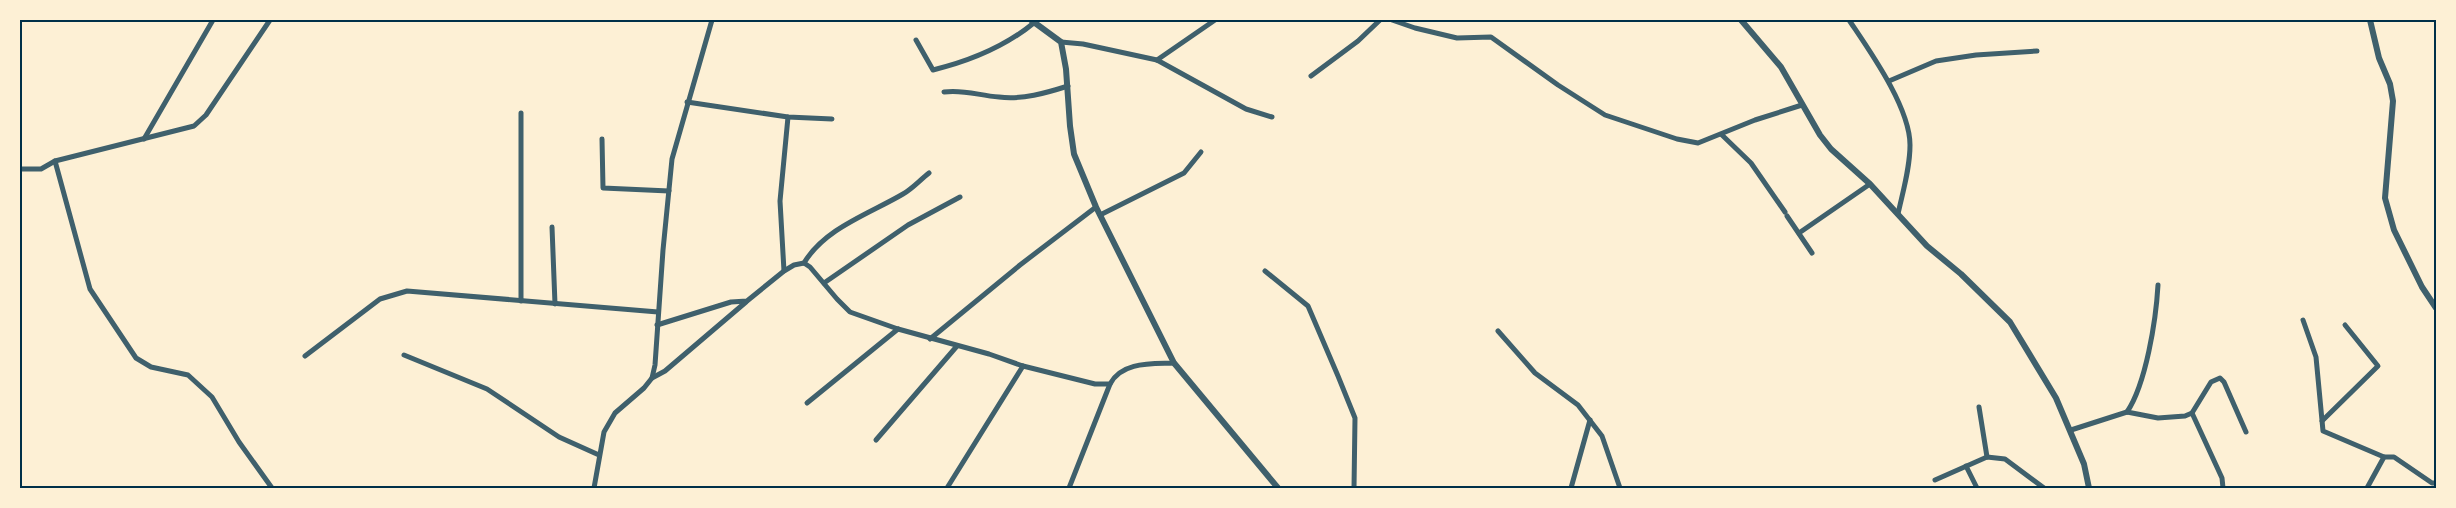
<svg xmlns="http://www.w3.org/2000/svg" width="2456" height="508" font-family="Commissioner,sans-serif">
<style>
.lines{fill:none;stroke-linecap:round;stroke-linejoin:round}
.minor{stroke:#3f606c;stroke-width:5}
.tertiary{stroke:#3f606c;stroke-width:6}
.neatline{fill:none;stroke:#003049;stroke-width:2}
</style>
<rect width="100%" height="100%" fill="#fdf0d5"/>
<g class="lines">
<g class="minor">
<path d="M1392,20L1415,28L1457,38L1491,37L1558,85L1605,115L1677,139L1698,143L1755,120L1802,105"/>
<path d="M1849,20C1869,50 1910,107 1910,145C1910,168 1903,191 1898,214"/>
<path d="M916,40L933,70C970,61 1005,47 1035,22"/>
<path d="M1061,42L1083,44L1157,60L1246,109L1272,117"/>
<path d="M1157,60L1215,20"/>
<path d="M1311,76L1358,41L1380,20"/>
<path d="M1889,81L1936,61L1976,55L2037,51"/>
<path d="M944,92C964,89 980,96 999,97C1022,100 1046,93 1068,86"/>
<path d="M687,102L788,117L832,119"/>
<path d="M521,113V301"/>
<path d="M1722,135L1751,163L1785,212"/>
<path d="M144,139L213,20"/>
<path d="M602,139L603,188L669,191"/>
<path d="M55,161L90,289L136,358L151,367L188,375L212,397L239,442L272,488"/>
<path d="M20,169H41L55,161L194,126L206,115L270,20"/>
<path d="M1100,215L1184,173L1201,152"/>
<path d="M1787,216L1812,253"/>
<path d="M552,227L555,304"/>
<path d="M1799,233L1870,184"/>
<path d="M804,263C825,228 869,214 903,194C912,189 920,180 929,173"/>
<path d="M784,271L780,201L788,117"/>
<path d="M1265,271L1308,306L1338,376L1355,418L1354,488"/>
<path d="M824,283L908,225L960,197"/>
<path d="M2303,320L2316,357L2323,431L2384,457"/>
<path d="M657,325L731,302L747,301L784,271L794,265L804,263L810,267L837,299L850,312L898,329L989,354L1023,366L1095,384H1110C1122,361 1153,364 1174,363"/>
<path d="M1498,331L1535,373L1578,405L1602,436L1620,488"/>
<path d="M930,339L1020,265L1096,207"/>
<path d="M404,355L487,389L559,437L599,455"/>
<path d="M305,356L380,299L407,291L658,312"/>
<path d="M652,378L655,365L663,250L672,159L712,20"/>
<path d="M807,403L898,329"/>
<path d="M1979,407L1987,457"/>
<path d="M2127,412C2146,384 2156,320 2158,285"/>
<path d="M2192,413L2211,382L2220,378L2224,382L2246,432"/>
<path d="M2322,421L2378,366L2345,325"/>
<path d="M2071,430L2127,412L2158,418L2185,416L2192,413L2222,478L2223,488"/>
<path d="M876,440L957,346"/>
<path d="M1966,466L1977,488"/>
<path d="M1935,480L1987,457L2005,459L2044,488"/>
<path d="M594,488L604,432L615,413L644,388L652,378L665,371L746,302"/>
<path d="M947,488L1023,366"/>
<path d="M1069,488L1110,384"/>
<path d="M1571,488L1590,420"/>
<path d="M2367,488L2384,457H2394L2432,483H2436"/>
</g>
<g class="tertiary">
<path d="M1031,20L1061,42L1066,69L1070,126L1074,154L1096,207L1174,363L1278,488"/>
<path d="M1741,20L1781,67L1820,135L1831,149L1870,184L1927,246L1961,274L2010,322L2056,398L2084,464L2089,488"/>
<path d="M2370,20L2379,58L2390,84L2393,101L2385,198L2394,230L2422,287L2436,308"/>
</g>
</g>
<rect width="2456" height="508" fill="none" stroke="#fdf0d5" stroke-width="42"/>
<rect x="21" y="21" width="2414" height="466" class="neatline"/>
</svg>
